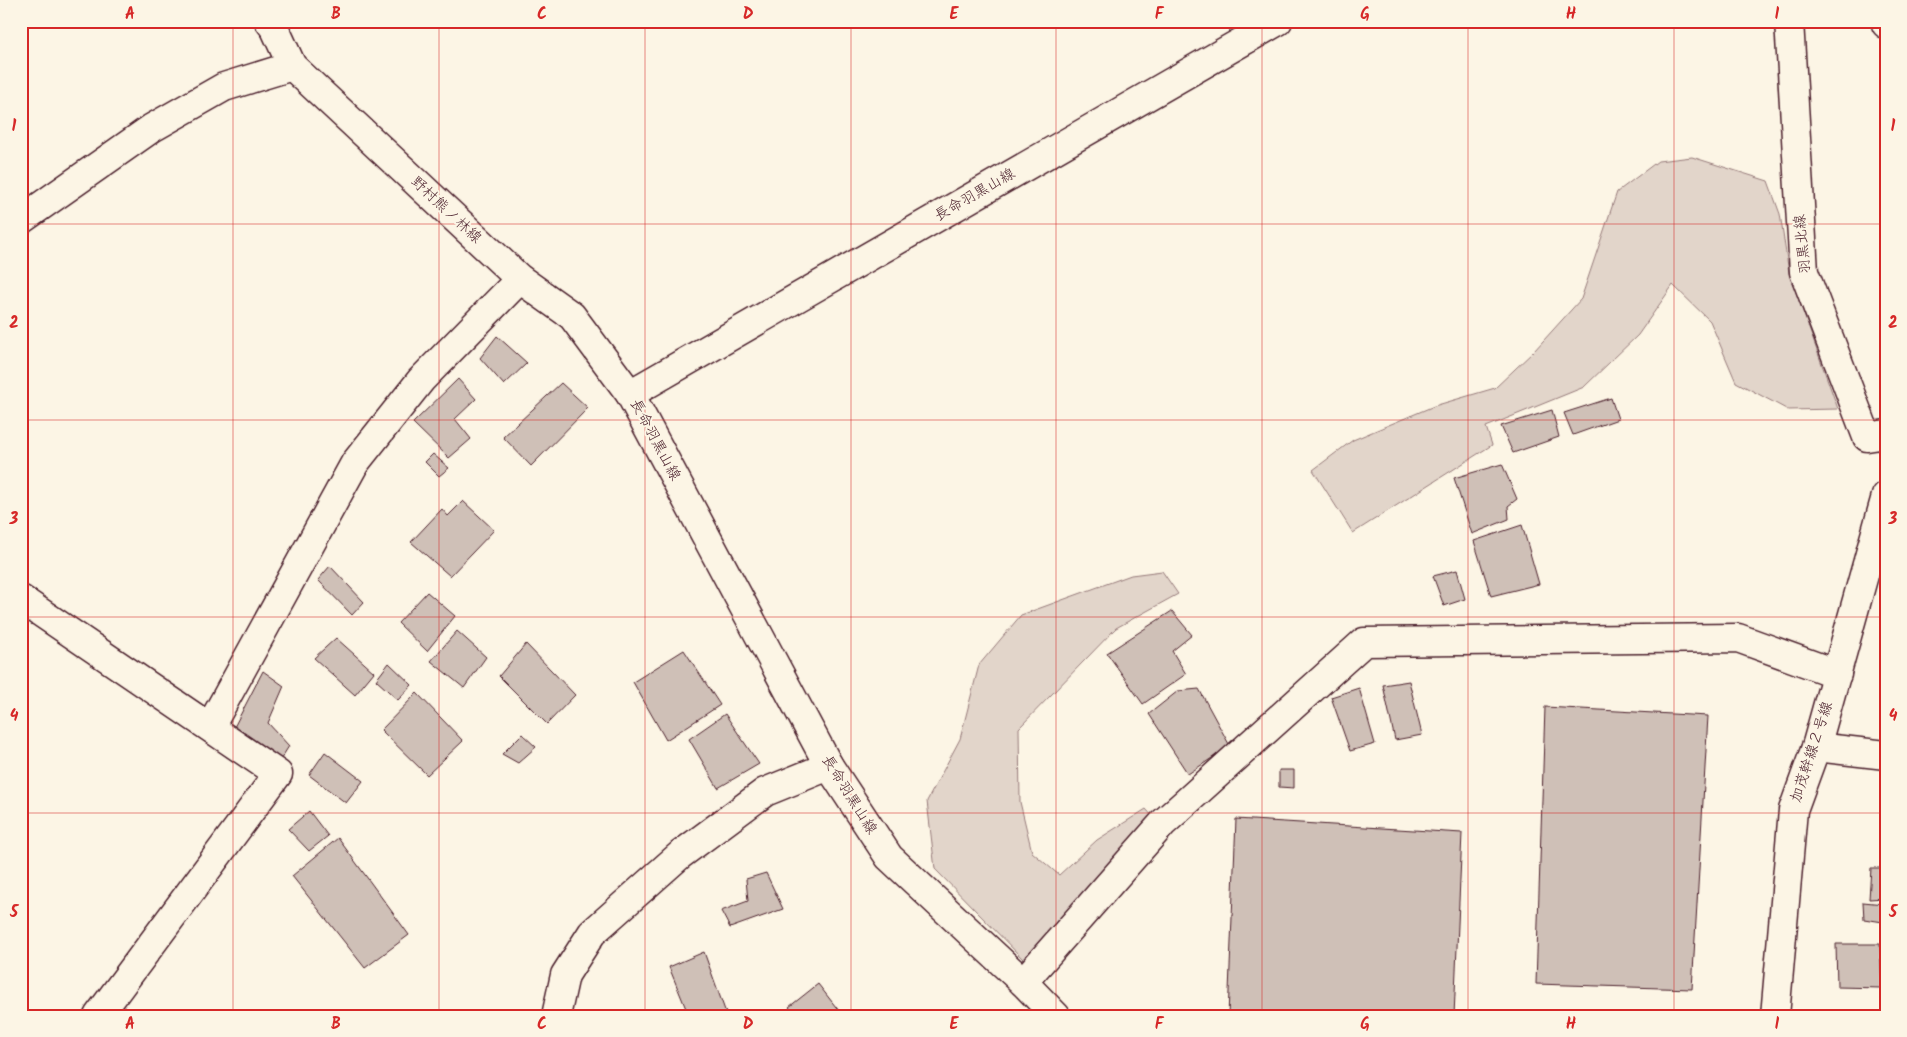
<svg xmlns="http://www.w3.org/2000/svg" width="1907" height="1037" font-family="Kalam,'Klee One',sans-serif">
<style>
.green{fill:#e2d5ca;stroke:#967a7a}
.building{fill:#cfc0b7;stroke:#4a1f2b}
.lines{fill:none;stroke-linecap:round;stroke-linejoin:round}
.minor-casing{stroke:#4a1f2b;stroke-width:31}
.minor{stroke:#fcf5e5;stroke-width:28}
.grid{fill:none;stroke:#d62828;stroke-width:1;stroke-opacity:0.55}
.labels{text-anchor:middle;dominant-baseline:central;stroke-width:4;stroke-linejoin:round;paint-order:stroke}
.street-label{font-size:15px;fill:#4a1f2b;stroke:#fcf5e5}
.neatline{fill:none;stroke:#d62828;stroke-width:2}
.grid-label{font-size:16px;text-anchor:middle;font-weight:bold;fill:#d62828}
</style>
<rect width="100%" height="100%" fill="#fcf5e5"/>
<filter id="ink" filterUnits="userSpaceOnUse"><feTurbulence type="fractalNoise" baseFrequency=".02" numOctaves="2"/><feDisplacementMap in="SourceGraphic" scale="10" xChannelSelector="R" yChannelSelector="G"/><feConvolveMatrix kernelMatrix="1 2 1 2 8 2 1 2 1" color-interpolation-filters="sRGB"/></filter>
<g filter="url(#ink)">
<g class="green">
<path d="M1692,157L1768,181L1780,214L1789,273L1838,409L1788,410L1736,382L1710,321L1673,285L1638,335L1584,387L1486,427L1492,445L1353,533L1313,470L1353,440L1434,406L1495,388L1534,351L1581,299L1617,192L1658,161Z"/>
<path d="M1162,571L1178,594L1116,628L1019,728L1020,802L1032,852L1059,875L1097,840L1146,809L1154,818L1023,959L935,869L927,801L960,739L979,665L1021,615L1131,575Z"/>
</g>
<g class="building">
<path d="M497,336L527,363L504,385L480,358Z"/>
<path d="M458,379L476,399L455,419L471,439L449,458L413,423Z"/>
<path d="M561,383L588,408L531,466L503,437Z"/>
<path d="M1611,398L1618,419L1573,435L1564,413Z"/>
<path d="M1552,410L1559,437L1513,453L1501,426Z"/>
<path d="M433,454L449,468L439,476L425,462Z"/>
<path d="M1502,464L1517,499L1508,506L1509,519L1472,534L1454,478Z"/>
<path d="M463,501L494,530L450,576L411,542L442,509L448,516Z"/>
<path d="M1522,525L1539,584L1491,596L1474,541Z"/>
<path d="M330,566L364,602L352,615L318,580Z"/>
<path d="M1457,570L1465,599L1444,606L1433,576Z"/>
<path d="M427,592L455,616L427,651L398,623Z"/>
<path d="M1172,611L1192,635L1172,651L1186,674L1143,704L1107,653Z"/>
<path d="M457,631L486,657L464,688L431,661Z"/>
<path d="M336,638L374,672L355,695L314,658Z"/>
<path d="M526,644L575,695L547,724L499,676Z"/>
<path d="M684,650L720,705L666,740L633,682Z"/>
<path d="M389,663L412,685L398,700L376,680Z"/>
<path d="M263,671L284,686L268,723L289,746L279,762L231,733Z"/>
<path d="M1409,681L1422,735L1395,740L1383,685Z"/>
<path d="M1359,688L1375,744L1350,751L1331,697Z"/>
<path d="M1199,689L1230,746L1188,774L1149,714L1178,691Z"/>
<path d="M417,693L463,741L427,775L381,730Z"/>
<path d="M1545,707L1708,716L1692,989L1536,984Z"/>
<path d="M725,714L759,764L718,788L689,739Z"/>
<path d="M522,734L536,747L518,763L502,754Z"/>
<path d="M325,752L363,781L346,803L309,775Z"/>
<path d="M1279,770H1294V788L1279,787Z"/>
<path d="M309,811L328,836L309,851L288,829Z"/>
<path d="M1236,819L1462,833L1454,1016H1228Z"/>
<path d="M338,838L409,935L365,968L292,876Z"/>
<path d="M1871,868H1886V898L1869,899Z"/>
<path d="M766,873L783,909L730,928L721,911L748,901L746,879Z"/>
<path d="M1863,902L1884,904L1883,922L1864,919Z"/>
<path d="M1836,944H1880L1882,988L1837,987Z"/>
<path d="M704,952L727,1016H689L669,967Z"/>
<path d="M818,984L843,1016H796L789,1007Z"/>
</g>
<g class="lines">
<g class="minor-casing">
<g id="minor">
<path d="M269,21L275,29L292,66L520,279L572,316L630,394"/>
<path d="M1789,21L1804,272L1867,437L1886,434"/>
<path d="M1886,21V24"/>
<path d="M21,220L152,128L224,87L292,66"/>
<path d="M21,599L278,774L98,1016"/>
<path d="M210,727L355,463L421,380L520,279"/>
<path d="M1816,747L1886,755"/>
<path d="M1023,982L1163,823L1364,642L1738,638L1837,674"/>
<path d="M556,1016L565,975L592,933L680,855L765,792L829,766"/>
<path d="M1056,1016L1023,982L889,857L829,766L630,394L1278,21"/>
<path d="M1775,1016L1793,810L1816,747L1886,496"/>
</g>
</g>
<use href="#minor" class="minor"/>
</g>
</g>
<path class="grid" d="M233,21V1016M439,21V1016M645,21V1016M851,21V1016M1056,21V1016M1262,21V1016M1468,21V1016M1674,21V1016M21,224H1886M21,420H1886M21,617H1886M21,813H1886"/>
<g class="labels">
<g class="street-label">
<text transform="translate(975 195) rotate(-30)">長命羽黒山線</text>
<text transform="translate(446 210) rotate(43)">野村熊ノ林線</text>
<text transform="translate(1803 244) rotate(-96)">羽黒北線</text>
<text transform="translate(655 440) rotate(62)">長命羽黒山線</text>
<text transform="translate(1812 752) rotate(-72)">加茂幹線２号線</text>
<text transform="translate(849 795) rotate(58)">長命羽黒山線</text>
</g>
</g>
<rect width="1907" height="1037" fill="none" stroke="#fcf5e5" stroke-width="55"/>
<rect x="28" y="28" width="1852" height="982" class="neatline"/>
<g class="grid-label">
<text x="130" y="19">A</text>
<text x="336" y="19">B</text>
<text x="542" y="19">C</text>
<text x="748" y="19">D</text>
<text x="954" y="19">E</text>
<text x="1159" y="19">F</text>
<text x="1365" y="19">G</text>
<text x="1571" y="19">H</text>
<text x="1777" y="19">I</text>
<text x="14" y="131">1</text>
<text x="1893" y="131">1</text>
<text x="14" y="328">2</text>
<text x="1893" y="328">2</text>
<text x="14" y="524">3</text>
<text x="1893" y="524">3</text>
<text x="14" y="721">4</text>
<text x="1893" y="721">4</text>
<text x="14" y="917">5</text>
<text x="1893" y="917">5</text>
<text x="130" y="1029">A</text>
<text x="336" y="1029">B</text>
<text x="542" y="1029">C</text>
<text x="748" y="1029">D</text>
<text x="954" y="1029">E</text>
<text x="1159" y="1029">F</text>
<text x="1365" y="1029">G</text>
<text x="1571" y="1029">H</text>
<text x="1777" y="1029">I</text>
</g>
</svg>
